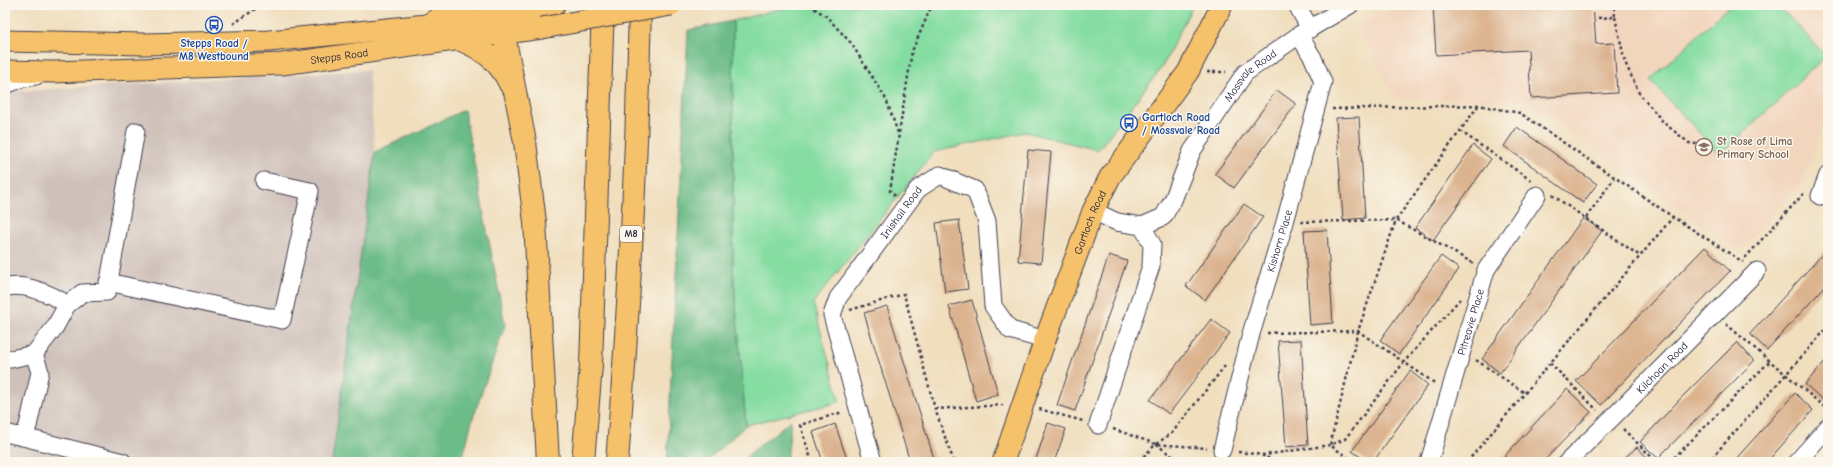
<svg xmlns="http://www.w3.org/2000/svg" width="1833" height="467" font-family="'Comic Neue',sans-serif">
<style>
.built{fill:#f2d5bd}
.industrial{fill:#cfc1ba}
.green{fill:#85dda2;stroke:#54806e}
.forest{fill:#6cbc88;stroke:#476f62}
.building{fill:#dbb38f}
.lines{fill:none;stroke-linecap:round;stroke-linejoin:round}
.minor-casing{stroke:#413e4e;stroke-width:19}
.major-casing{stroke:#413e4e;stroke-width:23}
.highway-casing{stroke:#413e4e;stroke-width:24}
.path{stroke:#413e4e;stroke-width:2.5;stroke-dasharray:3 3;stroke-linecap:butt}
.minor{stroke:#fff;stroke-width:17}
.major{stroke:#f5c16b;stroke-width:21}
.highway{stroke:#f5c16b;stroke-width:22}
.major-bridge-casing{stroke:#413e4e;stroke-width:23;stroke-linecap:butt}
.major-bridge{stroke:#f5c16b;stroke-width:21}
.labels{text-anchor:middle;dominant-baseline:central;stroke-width:3;stroke-linejoin:round;paint-order:stroke}
.shield{fill:#fbf7ec;stroke:#636270;stroke-width:1}
.shield-label{font-size:10px;font-weight:bold;fill:#22223b}
.transit-label{font-size:11px;font-weight:bold;fill:#164399;stroke:#fbf7ec}
.street-label{font-size:11px;fill:#22223b;stroke:#fbf7ec}
.education-label{font-size:11px;font-weight:bold;fill:#785e54;stroke:#fbf7ec;text-anchor:start}
</style>
<rect width="100%" height="100%" fill="#fbf7ec"/>
<filter id="ink" filterUnits="userSpaceOnUse"><feTurbulence type="fractalNoise" baseFrequency=".025" numOctaves="2"/><feDisplacementMap in="SourceGraphic" scale="8" xChannelSelector="R" yChannelSelector="G"/><feConvolveMatrix kernelMatrix="1 2 1 2 8 2 1 2 1" color-interpolation-filters="sRGB"/></filter>
<filter id="wash" filterUnits="userSpaceOnUse"><feTurbulence type="fractalNoise" baseFrequency=".012" numOctaves="4" result="noise"/><feDisplacementMap in="SourceGraphic" scale="16" xChannelSelector="R" yChannelSelector="G"/><feGaussianBlur stdDeviation="0.9" result="paint"/><feColorMatrix in="noise" values="0 0 0 0 0 0 0 0 0 0 0 0 0 0 0 0 0 1.4 0 .05"/><feComposite in="paint" operator="in"/></filter>
<g filter="url(#wash)">
<rect width="100%" height="100%" fill="#f0debd"/>
<path class="built" d="M1403,5H1821L1828,8V111L1802,184L1739,251L1528,101L1395,98L1355,24Z"/>
<path class="industrial" d="M368,70L375,152L332,462H5V92Z"/>
<g class="green">
<path d="M805,5H1193L1162,67L1098,150L1025,132L934,152L813,303L840,402L746,425L733,268V21L775,10Z"/>
<path d="M1730,5H1778L1826,56L1720,155L1650,80Z"/>
</g>
<g class="forest">
<path d="M733,21V268L746,425L706,462H667L688,30Z"/>
<path d="M464,110L505,325L471,424L462,462H332L375,152Z"/>
<path d="M791,420L787,462H740L741,461Z"/>
</g>
<g id="blocks">
<g class="building">
<path d="M1445,5H1593L1596,44L1614,43L1617,93L1531,98L1528,50L1436,55L1433,6Z"/>
<path d="M1277,90L1296,104L1234,188L1215,174Z"/>
<path d="M1359,117L1365,218L1343,220L1336,118Z"/>
<path d="M1517,127L1597,184L1583,203L1504,146Z"/>
<path d="M1473,145L1491,159L1433,240L1415,228Z"/>
<path d="M1028,150L1051,152L1041,263L1018,261Z"/>
<path d="M1244,204L1263,217L1205,300L1186,286Z"/>
<path d="M1583,218L1602,231L1500,373L1482,359Z"/>
<path d="M959,220L968,289L945,292L936,223Z"/>
<path d="M1327,230L1333,323L1310,325L1304,231Z"/>
<path d="M1705,247L1730,271L1601,405L1576,381Z"/>
<path d="M1828,248V283L1767,350L1750,334Z"/>
<path d="M1109,255L1127,261L1075,411L1057,405Z"/>
<path d="M1441,256L1459,269L1399,354L1380,340Z"/>
<path d="M972,300L998,394L976,401L949,306Z"/>
<path d="M887,306L935,462H910L864,313Z"/>
<path d="M1211,319L1230,333L1169,414L1150,400Z"/>
<path d="M1301,340L1308,445L1286,447L1278,341Z"/>
<path d="M1737,342L1754,361L1658,458L1640,442L1681,398Z"/>
<path d="M1828,358V399L1825,402L1805,384Z"/>
<path d="M1410,371L1428,385L1373,462H1368L1352,451Z"/>
<path d="M1567,389L1591,412L1543,462H1499Z"/>
<path d="M1795,393L1813,410L1767,462H1733Z"/>
<path d="M1048,423L1066,429L1054,462H1035Z"/>
<path d="M835,424L848,462H823L813,432Z"/>
<path d="M1637,447L1651,462H1621L1629,454Z"/>
</g>
</g>
</g>
<g filter="url(#ink)">
<use href="#blocks" fill-opacity="0" stroke="#413e4e" stroke-width="1"/>
<g class="lines">
<g class="minor-casing">
<g id="minor">
<path d="M1297,5L1310,29"/>
<path d="M5,85L21,79L36,76"/>
<path d="M1820,196L1828,175"/>
<path id="s1" d="M1093,211L1117,222L1142,226L1163,217L1173,200L1192,151L1245,73L1299,35L1350,5"/>
<path d="M108,282L282,320L310,191L264,181"/>
<path d="M5,288C22,282 53,294 67,305"/>
<path d="M5,358L11,359L34,354L55,327L67,305L82,293L107,292L136,131"/>
<path d="M1098,425L1151,266L1152,244L1142,226"/>
<path d="M5,433L23,437L28,426L40,372L34,354"/>
<path d="M23,437L123,462"/>
<path id="s2" d="M1222,450L1251,334L1285,222L1323,82L1313,58L1299,35"/>
<path id="s3" d="M873,462L832,315L838,298L918,189L940,175L975,190L987,221L993,306L1010,330L1045,340"/>
<path id="s4" d="M1429,462L1486,270L1537,195"/>
<path id="s5" d="M1567,462L1612,418L1757,271"/>
<path d="M1797,462L1828,427"/>
</g>
</g>
<g class="major-casing">
<g id="major">
<path d="M5,41L144,44L269,41L476,20L554,5"/>
<path id="s6" d="M5,71L53,72L282,64L542,28"/>
<path id="s7" d="M1003,462L1045,340L1093,211L1110,177L1188,72L1222,5"/>
</g>
</g>
<g class="highway-casing">
<g id="highway">
<path d="M498,5L525,142L535,222L548,462"/>
<path d="M430,24L461,5"/>
<path d="M461,40C483,49 500,61 510,84"/>
<path d="M583,462L591,365L603,5"/>
<path d="M617,462C629,310 637,158 640,5"/>
</g>
</g>
<g class="path">
<path d="M809,5L826,16L851,43L886,99L898,133"/>
<path d="M1615,17L1625,62L1639,93L1664,123L1689,143L1711,146"/>
<path d="M1598,18L1615,17L1614,5"/>
<path d="M233,24L261,5"/>
<path d="M1207,72H1226"/>
<path d="M1332,109L1478,105L1520,113L1673,217L1743,262"/>
<path d="M1460,131L1532,181"/>
<path d="M1552,195L1640,256"/>
<path d="M895,196L890,191L912,51L932,5"/>
<path d="M1586,218L1614,178"/>
<path d="M1301,222L1396,220L1473,263"/>
<path d="M1745,258L1805,192"/>
<path d="M850,310L904,294L935,409L954,462"/>
<path d="M1726,324L1828,410"/>
<path d="M1267,333L1358,331L1436,384"/>
<path d="M1476,360L1525,393"/>
<path d="M1550,363L1597,410"/>
<path d="M935,409L1003,405"/>
<path d="M1039,409L1083,421"/>
<path d="M1113,429L1156,444L1207,448"/>
<path d="M1623,429L1657,462"/>
<path d="M1156,444L1180,462"/>
<path d="M1238,452L1264,455L1330,445L1345,439L1404,362L1460,299"/>
<path d="M812,462L800,425L843,412"/>
<path d="M1141,462L1143,457L1156,444L1172,433L1225,366"/>
<path d="M1259,462L1264,455L1273,462"/>
<path d="M1354,462L1330,445L1358,331L1396,220L1478,106"/>
<path d="M1467,462L1673,217"/>
<path d="M1670,462L1770,361"/>
<path d="M1708,462L1828,327"/>
</g>
<use href="#minor" class="minor"/>
<use href="#major" class="major"/>
<use href="#highway" class="highway"/>
<g class="major-bridge-casing">
<path id="major-bridge" d="M542,28L671,5"/>
</g>
<use href="#major-bridge" class="major-bridge"/>
</g>
</g>
<defs>
<g id="bus-ring" transform="scale(0.9)"><circle r="9.5" fill="#fbf7ec" stroke="#1a4fb4" stroke-width="1.5"/><path d="M-5-6H5V4H4V6H2V4H-2V6H-4V4H-5ZM-3.5-4V0h7V-4ZM-3.5 1.2v1.5H-2V1.2ZM2 1.2v1.5H3.5V1.2Z" fill="#1a4fb4"/></g>
<g id="school-ring" transform="scale(0.9)"><circle r="9.5" fill="#fbf7ec" stroke="#8d6e63" stroke-width="1.5"/><path d="M0-5L7-2L0 1L-7-2ZM-4 1L0 2.5L4 1V4Q0 6-4 4Z" fill="#8d6e63"/></g>
</defs>
<g fill-rule="evenodd">
<use href="#bus-ring" x="214" y="25"/>
<use href="#bus-ring" x="1129" y="123"/>
<use href="#school-ring" x="1704" y="147"/>
</g>
<g class="labels">
<rect class="shield" x="620" y="226" width="22" height="16" rx="3"/>
<g class="shield-label">
<text x="631" y="234">M8</text>
</g>
<g class="transit-label">
<text x="214" y="43">Stepps Road /<tspan x="214" dy="13">M8 Westbound</tspan></text>
<text x="1142" y="117" text-anchor="start">Gartloch Road<tspan x="1142" dy="13">/ Mossvale Road</tspan></text>
</g>
<g class="street-label">
<text stroke="none"><textPath href="#s6" startOffset="335">Stepps Road</textPath></text>
<text stroke="none"><textPath href="#s1" startOffset="243">Mossvale Road</textPath></text>
<text stroke="none"><textPath href="#s3" startOffset="277">Inishail Road</textPath></text>
<text stroke="none"><textPath href="#s7" startOffset="255">Gartloch Road</textPath></text>
<text stroke="none"><textPath href="#s2" startOffset="217">Kishorn Place</textPath></text>
<text stroke="none"><textPath href="#s4" startOffset="146">Pitreavie Place</textPath></text>
<text stroke="none"><textPath href="#s5" startOffset="134">Kilchoan Road</textPath></text>
</g>
<g class="education-label">
<text x="1717" y="141">St Rose of Lima<tspan x="1717" dy="13">Primary School</tspan></text>
</g>
</g>
<rect width="1833" height="467" fill="none" stroke="#fbf7ec" stroke-width="20"/>
</svg>
